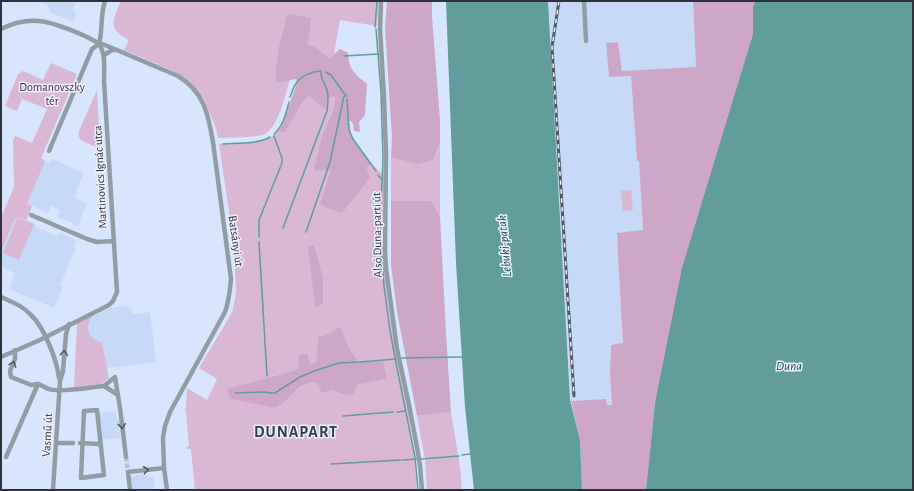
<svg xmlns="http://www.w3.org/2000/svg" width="914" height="491" font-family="'Alegreya Sans',sans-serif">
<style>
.built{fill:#c7d9f9}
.green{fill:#dab7d4;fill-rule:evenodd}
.forest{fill:#cea7c8}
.water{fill:#609d9b}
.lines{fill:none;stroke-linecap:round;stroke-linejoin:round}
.stream{stroke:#609d9b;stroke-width:1.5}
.minor-tunnel{stroke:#b5c1d7;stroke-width:4.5;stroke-dasharray:4.5 2;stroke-linecap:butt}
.minor{stroke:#919da4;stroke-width:4.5}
.rail-casing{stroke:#505764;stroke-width:3}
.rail{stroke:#ecf1fc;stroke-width:1.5;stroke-dasharray:4.5;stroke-linecap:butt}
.oneway{stroke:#505760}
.labels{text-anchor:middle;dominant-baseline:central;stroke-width:3;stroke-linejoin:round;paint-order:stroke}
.park-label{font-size:12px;fill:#491a44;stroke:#ecf1fc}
.street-label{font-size:12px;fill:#2d323c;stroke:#ecf1fc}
.water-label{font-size:13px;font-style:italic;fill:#134b4a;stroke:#ecf1fc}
.district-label{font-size:16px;font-weight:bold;letter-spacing:1px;fill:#333e52;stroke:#ecf1fc}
</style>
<rect width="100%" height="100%" fill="#d7e5fe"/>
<g class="built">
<path d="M40,1H77L73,8L76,15L74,20L71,21L50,12L48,5L41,2Z"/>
<path d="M548,1H693L696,67L622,71L618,42L606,43L609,77L631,76L637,160L639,161L643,231L616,233L618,256H619V258H618L623,344L611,345L610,374L612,405H607L606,399L570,401Z"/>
<path d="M52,159L84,173L76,191L77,192L75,198L87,203L80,220V223L78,226H74L73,223L57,217L60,210L56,208L51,206L48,213L36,208V207L34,206L33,207L26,204L45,161L50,163Z"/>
<path d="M16,216L36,224V227L58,236L60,233L76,240L73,247L76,248L60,285L63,287L54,308L9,289L15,273L1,267V251Z"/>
<path d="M126,306L128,307H131L133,315L150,312L156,362L107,368L102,342L93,338L89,332L88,324L92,317L110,308Z"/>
<path d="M116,411V418L118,419L119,421L120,438L102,440L98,413Z"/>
<path d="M143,474V476L147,475L148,477H153V475L155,490H132L130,477L136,476V475Z"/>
</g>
<g class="green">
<path d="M121,1H280L286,2L287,1H379L377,26L340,20L334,54L330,59L314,46L307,44L287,15L278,50L275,74L277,83L290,80C285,95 279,126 265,134C257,138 228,137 218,138L216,128L203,97L189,81L171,70L124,50L129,40C107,29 113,20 121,1Z"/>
<path d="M51,63L77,74L41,158L45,161L27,204L32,206L26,220L16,217L1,251V218L14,187L13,141L15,136L32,143L47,109L22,99L17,111L5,106L18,74L23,71L43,80Z"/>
<path d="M97,90L100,149L81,140L79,137V131Z"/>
<path d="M309,96L323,108L327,109L328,98L335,97L334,109L322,135L313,171L331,170L370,178L367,168L372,164L384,176L382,232L389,306L407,402L415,462L417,490H195L191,449H187L186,447L189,446L186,412L185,411V409L186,408L187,388L207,400L217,379L199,368L227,321L233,310L236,293L234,245L219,144C232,143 257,144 268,139C272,137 275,134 278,131L285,133L302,103ZM340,326L349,348L359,362L387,379L356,385L346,395L332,390L326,392C323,390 320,385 317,383C306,375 286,404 275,408L231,399L232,387L293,371L298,368L316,362L318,337L328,334Z"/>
<path d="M440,143V216L431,201H391V157L418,163L433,160Z"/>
<path d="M631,190L633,210L623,211L621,191Z"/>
<path d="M17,218L34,224L19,260L3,253Z"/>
<path d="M92,316V317C84,327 89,340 102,342L109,378L101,384L74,388L77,323Z"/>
<path d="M451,412L460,467L462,490H427L425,459L417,416Z"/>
</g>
<g class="forest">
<path d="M387,1H432V16L440,120V143L433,160L418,164L391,157L392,137L385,28Z"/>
<path d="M693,1H739L746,2V1H755L753,7V34L736,91L655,403L646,490H582L580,440L571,401L606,399L607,405H612L610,374L611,345L623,343L618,258L619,257V256H618L617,234L615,233L643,230L639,161H637L631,76L609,77L606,43L618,42L622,71L696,67Z"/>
<path d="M287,14L311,18L308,44L314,46L330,59L334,54L340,49L348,53C349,70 354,73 367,84L365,115L359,122L360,132L354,131L353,124L351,121H349L351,134L356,144L372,164L367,168L370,178L342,213L329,209L320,204L331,170L313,171L322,135L334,109L335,97L328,98L327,109L323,108L309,96L302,103L285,133L278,131L282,125L297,83L296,79L277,83L275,74L278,50Z"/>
<path d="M391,201H431L440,216L446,333L451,412L417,416L397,312L391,265Z"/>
<path d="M314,245L323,278V304L315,307L308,246Z"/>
<path d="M340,326L349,348L359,362L383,361L387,379L357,385L354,394L345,395L332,390L326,392L322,393L320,390V387L317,383C299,379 290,402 275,408L230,399L228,392V388L293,371L298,368L299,355L307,354L310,364L316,362L318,337L328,334Z"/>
</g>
<g class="water">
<path d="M446,1H548L570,400L580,440L582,490H474L465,407L456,263Z"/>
<path d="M755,1H913V490H646L655,403L682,268L753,34V7Z"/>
</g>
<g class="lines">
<g class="stream">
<path d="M375,27L377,1"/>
<path d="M376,29L381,92L383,159L380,230L384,286L390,331L397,368L415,457L418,490"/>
<path d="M344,56L378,54"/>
<path d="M326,72L331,75L346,96"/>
<path d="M347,99L349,130L353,139L376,171"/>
<path d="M274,134C283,126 286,114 289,102"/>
<path d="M223,144C236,143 259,144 270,137"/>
<path d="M378,175L382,180"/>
<path d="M283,228L327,111C328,104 329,97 327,90C325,84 320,78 321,71C312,71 300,76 295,85C293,88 292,93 290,97"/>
<path d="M306,232L330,162L343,101V98L346,95"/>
<path d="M259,237V220L282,163V158L274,136"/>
<path d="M259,242L267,376"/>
<path d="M400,358L462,357"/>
<path d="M235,393L264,392L271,393H275L300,377L317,370L339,363L360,362L396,359"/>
<path d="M397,412L405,411"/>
<path d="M343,416L393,412"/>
<path d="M462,455L470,454"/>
<path d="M421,459L459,456"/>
<path d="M403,460L417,459"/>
<path d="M331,464L401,460"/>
</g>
<path class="minor-tunnel" d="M126,457L128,472"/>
<g class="minor">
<path d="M381,1L380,29L384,97L386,153L385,250L386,268L397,349L409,405L418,453L420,466L422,490"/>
<path d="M584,1L586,41"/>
<path d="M1,29C33,13 55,23 85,36C92,39 98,44 105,45L178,76C204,92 208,113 213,142L231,279C230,291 229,301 225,312L170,412L165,426L163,438L164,468L167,490"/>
<path d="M104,55L112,50H116"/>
<path d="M49,151L92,49L99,44"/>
<path d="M31,215L87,239L97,242L114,241"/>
<path d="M1,297C12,302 23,306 31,315C44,327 57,360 59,378"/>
<path d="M15,350V359L10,371L11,377L31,385L38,384"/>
<path d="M1,357L40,340L109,305L113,301L117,292L104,81C104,69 106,54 99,44C103,29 100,16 105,1"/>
<path d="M118,395L104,386L115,377L120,408L126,457"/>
<path d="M97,410L104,475L81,478L84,411Z"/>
<path d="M56,443H73"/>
<path d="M80,443L100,444"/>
<path d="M6,457L38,384C42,385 45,388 49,389C58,393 92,387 104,386"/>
<path d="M53,490L60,381L63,371L66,334L69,324"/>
<path d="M130,490L128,472L164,468"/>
</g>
<g class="rail-casing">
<path id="rail" d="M559,1L552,47L574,396"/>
</g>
<use href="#rail" class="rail"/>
</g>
<defs><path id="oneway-chevron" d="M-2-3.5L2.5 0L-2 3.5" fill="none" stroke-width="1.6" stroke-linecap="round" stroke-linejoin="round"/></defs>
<g class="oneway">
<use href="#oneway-chevron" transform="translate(64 353) rotate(-85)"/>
<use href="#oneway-chevron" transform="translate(13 364) rotate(-70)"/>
<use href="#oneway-chevron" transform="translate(122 426) rotate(84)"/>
<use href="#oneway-chevron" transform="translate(146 470) rotate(-6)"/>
</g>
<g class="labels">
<g class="park-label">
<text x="52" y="87">Domanovszky<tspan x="52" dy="14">tér</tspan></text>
</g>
<g class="street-label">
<text transform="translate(100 177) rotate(-93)">Martinovics Ignác utca</text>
<text transform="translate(377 235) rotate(-91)">Alsó Duna-parti út</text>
<text transform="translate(236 241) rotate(82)">Batsányi út</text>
<text transform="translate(47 435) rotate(-87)">Vasmű út</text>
</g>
<g class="water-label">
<text transform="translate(505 246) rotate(-95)">Lebuki-patak</text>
<text x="789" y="366">Duna</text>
</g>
<g class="district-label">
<text x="296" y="432">DUNAPART</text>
</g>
</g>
<rect width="914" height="491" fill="none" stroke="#2d323c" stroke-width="4"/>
</svg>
